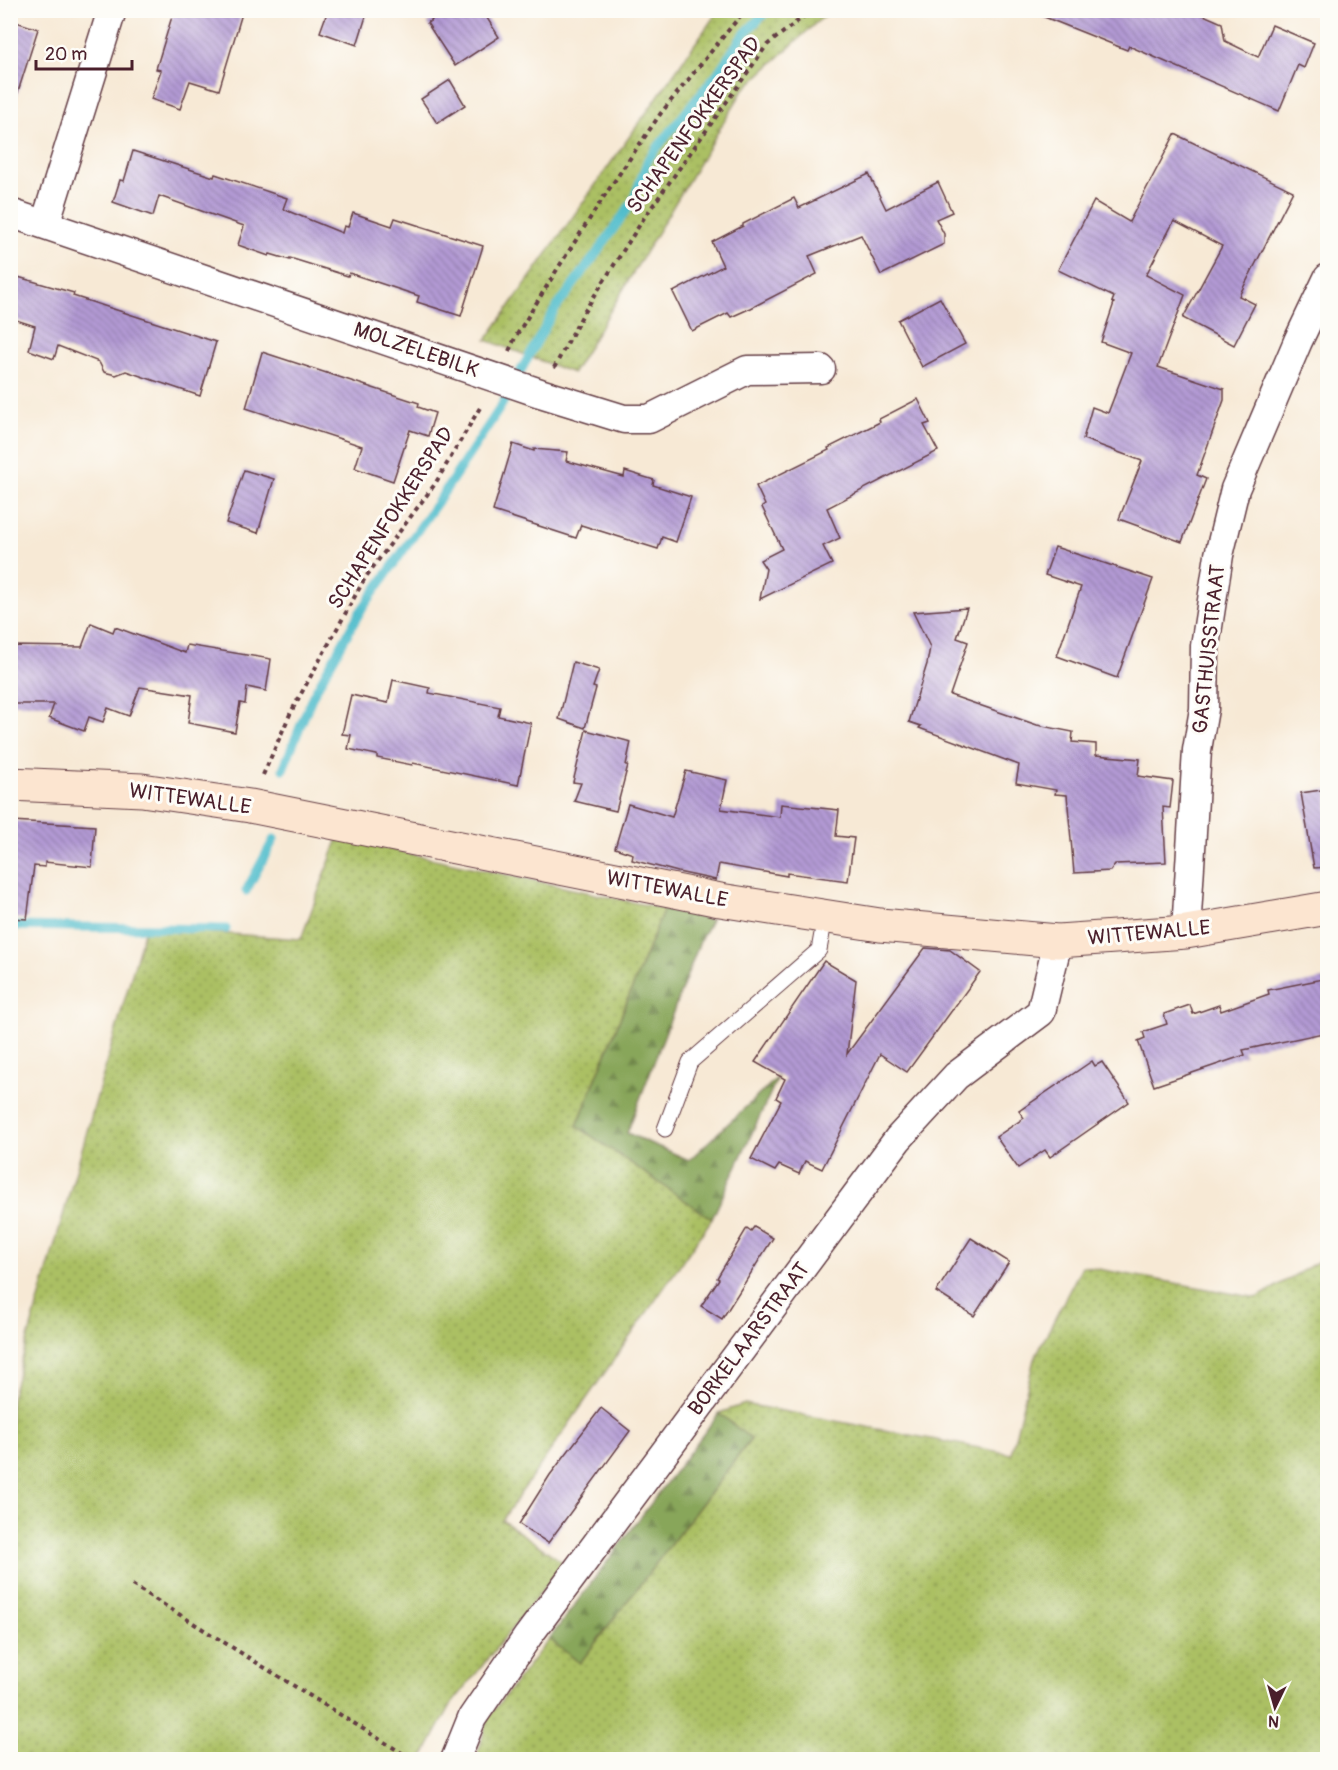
<svg xmlns="http://www.w3.org/2000/svg" width="1338" height="1770" font-family="Pangolin,sans-serif">
<style>
.grass{fill:url(#grass-dots);stroke:#7a7048;stroke-width:1.5}
.forest{fill:url(#forest-firs);stroke:#696242;stroke-width:1.5}
.lines{fill:none;stroke-linecap:round;stroke-linejoin:round}
.stream{stroke:#51bdcc;stroke-width:9}
.building{fill:url(#building-back-hatch)}
.lane-casing{stroke:#643d44;stroke-width:17}
.street-casing{stroke:#643d44;stroke-width:31}
.secondary-casing{stroke:#643d44;stroke-width:35}
.path{stroke:#643d44;stroke-width:4;stroke-dasharray:4.5 4.5;stroke-linecap:butt}
.lane{stroke:#fff;stroke-width:15}
.street{stroke:#fff;stroke-width:28}
.secondary{stroke:#fce5d0;stroke-width:33}
.labels{text-anchor:middle;dominant-baseline:central;stroke-width:6;stroke-linejoin:round;paint-order:stroke}
.street-label{font-size:21px;fill:#4a1f2b;stroke:#fdfcf7}
</style>
<defs>
<pattern id="grass-dots" width="8" height="8" patternUnits="userSpaceOnUse" patternTransform="scale(1.5)"><rect width="8" height="8" fill="#abc064"/><path d="M2 2h.1M6 6h.1" fill="none" stroke="#8d9b53" stroke-width="1.8" stroke-linecap="round"/></pattern>
<pattern id="forest-firs" width="22" height="20" patternUnits="userSpaceOnUse" patternTransform="scale(1.5)"><rect width="22" height="20" fill="#88a65a"/><path d="M5 1l3.5 6h-7zM16 11l3.5 6h-7z" fill="#71874b"/></pattern>
<pattern id="building-back-hatch" width="6" height="6" patternUnits="userSpaceOnUse" patternTransform="scale(1.5)"><rect width="6" height="6" fill="#b29ad4"/><path d="M-1 5l2 2M0 0l6 6M5-1l2 2" fill="none" stroke="#937dac"/></pattern>
</defs>
<rect width="100%" height="100%" fill="#fdfcf7"/>
<filter id="ink" filterUnits="userSpaceOnUse"><feTurbulence type="fractalNoise" baseFrequency=".0167" numOctaves="2"/><feDisplacementMap in="SourceGraphic" scale="12" xChannelSelector="R" yChannelSelector="G"/><feConvolveMatrix kernelMatrix="1 2 1 2 8 2 1 2 1" color-interpolation-filters="sRGB"/></filter>
<filter id="wash" filterUnits="userSpaceOnUse"><feTurbulence type="fractalNoise" baseFrequency=".008" numOctaves="4" result="noise"/><feDisplacementMap in="SourceGraphic" scale="24" xChannelSelector="R" yChannelSelector="G"/><feGaussianBlur stdDeviation="1.35" result="paint"/><feColorMatrix in="noise" values="0 0 0 0 0 0 0 0 0 0 0 0 0 0 0 0 0 1.4 0 .05"/><feComposite in="paint" operator="in"/></filter>
<g filter="url(#wash)">
<rect width="100%" height="100%" fill="#f7e9d5"/>
<g class="grass">
<path d="M718,11H832L817,22L743,90L573,373L486,340Z"/>
<path d="M338,838L664,909L577,1126L712,1219L502,1520L564,1563L451,1705L422,1759L11,1760V1398L145,928L301,939Z"/>
<path d="M1327,1256V1759L476,1760L488,1718L549,1639L580,1663L751,1439L719,1413L745,1404L1011,1454L1034,1359L1082,1266L1257,1298Z"/>
</g>
<g class="forest">
<path d="M664,909L711,920L701,939L627,1133L689,1160L778,1077L712,1219L577,1126Z"/>
<path d="M719,1413L751,1439L580,1663L549,1639Z"/>
</g>
<g class="lines">
<g class="stream">
<path d="M283,769L313,695L360,612L437,503L500,408L554,311L594,257L633,201L648,159L718,72L743,35L768,10"/>
<path d="M246,891L274,839"/>
<path d="M10,926L226,929"/>
</g>
</g>
<g id="blocks">
<g class="building">
<path d="M174,10H243L219,90L190,81L180,109L151,99L161,70L156,69Z"/>
<path d="M328,10H368L357,45L320,32Z"/>
<path d="M426,10H482L499,37L455,66L427,23L432,20Z"/>
<path d="M1033,10H1192L1222,23L1225,41L1258,57L1272,25L1314,43L1304,68L1298,65L1279,111L1129,46L1127,50L1032,12Z"/>
<path d="M10,20L38,29L16,98L10,97Z"/>
<path d="M450,80L465,105L437,123L421,99Z"/>
<path d="M1175,134L1293,191L1239,296L1255,304L1234,345L1183,318L1222,246L1174,221L1146,275L1185,295L1158,367L1224,389V400L1197,475L1206,479L1182,542L1119,519L1142,461L1083,439L1092,407L1108,413L1131,353L1101,342L1114,303L1112,302L1114,297L1058,270L1094,201L1129,222Z"/>
<path d="M133,151L214,177L215,174L287,198L283,209L342,233L344,226L348,227L353,213L392,226L395,218L483,246L461,316L417,302L419,296L349,273L348,276L290,258V260L270,254L269,256L238,245L244,226L159,196L153,216L113,202L120,180L124,181Z"/>
<path d="M869,174L886,209L938,182L952,212L936,219L944,234V244L881,275L861,235L809,256L817,274L751,308L731,317L728,313L692,331L673,292L723,266L712,242L743,226V224L794,198L799,208Z"/>
<path d="M18,277L74,293L73,296L216,342L200,396L126,371L116,375L104,372L99,362L58,346L54,359L29,350L35,326L10,318V301Z"/>
<path d="M940,298L965,344L922,367L898,320Z"/>
<path d="M262,352L419,403L418,407L435,413L428,436L410,430L393,481L355,468L362,446L246,408Z"/>
<path d="M918,399L930,423L924,425L938,451L827,508L840,538L823,546L832,564L760,599L766,569L760,560L782,549L762,507L765,505L756,486L829,450L828,448L880,422L879,419Z"/>
<path d="M513,444L534,451V449L568,452L566,461L624,477L625,471L654,480L653,485L691,497L676,542L662,537L658,549L581,525L576,538L493,511Z"/>
<path d="M244,470L274,479L258,533L226,523Z"/>
<path d="M1055,547L1153,579L1117,678L1057,656L1081,587L1045,575Z"/>
<path d="M967,608L957,638L968,642L950,695L1037,725L1073,732L1072,742L1096,744V755L1140,759L1138,776L1173,781L1170,808L1163,807L1166,862L1115,864L1110,871L1074,873L1067,795L1055,794L1056,790L1016,783L1019,765L919,728L921,726L909,722L927,664L930,647L913,612Z"/>
<path d="M91,623L113,632L115,627L185,653L187,645L271,659L266,691L247,687L245,704L240,703L235,732L188,723L192,695L140,687L129,716L108,708L103,722L89,717L84,731L49,718L54,704H10V646L82,647Z"/>
<path d="M573,662L599,670L593,687L596,688L585,728L559,719Z"/>
<path d="M393,680L430,688L429,693L500,707L498,716L531,723L518,785L413,763L412,765L377,758V755L348,749L351,735L342,734L351,695L388,703Z"/>
<path d="M586,730L631,742L626,765H628L616,811L574,801L581,783L573,782Z"/>
<path d="M686,771L727,780L721,809L780,817L781,804L839,810L836,836L854,838L848,881L787,873V876L719,864L716,880L678,872L632,860L633,854L615,848L628,804L672,817Z"/>
<path d="M1328,789V867L1314,868L1301,793Z"/>
<path d="M12,821L95,826L92,867L45,862V867L34,866L27,919L10,918V836Z"/>
<path d="M925,948L950,950L980,972L907,1072L880,1054L822,1169L805,1161L799,1174L779,1165L775,1171L751,1159L781,1101L776,1098L785,1079L755,1062L824,961L856,980L847,1054Z"/>
<path d="M1328,978V1032L1243,1050L1245,1055L1154,1086L1138,1041L1145,1038L1143,1032L1167,1024L1164,1014L1190,1005L1193,1014L1219,1005L1221,1011L1269,994L1268,990Z"/>
<path d="M1092,1061L1095,1066L1102,1062L1129,1102L1050,1157L1045,1150L1018,1168L996,1137L1024,1118L1019,1111Z"/>
<path d="M754,1227L773,1238L722,1319L701,1306L719,1279L717,1278L747,1228L751,1231Z"/>
<path d="M971,1238L1009,1262L974,1316L936,1292Z"/>
<path d="M601,1408L630,1431L548,1543L519,1524L550,1475Z"/>
</g>
</g>
</g>
<g filter="url(#ink)">
<use href="#blocks" fill-opacity="0" stroke="#643d44" stroke-width="1.5"/>
<g class="lines">
<g class="lane-casing">
<path id="lane" d="M665,1129L690,1062L819,950L825,917"/>
</g>
<g class="street-casing">
<g id="street">
<path d="M10,213L540,393L624,419H649L747,370L821,369"/>
<path d="M45,224L112,10"/>
<path d="M1186,932L1197,750L1204,709L1205,646L1219,555L1235,489L1298,341L1328,278"/>
<path d="M455,1760L472,1718L528,1636L898,1139L956,1076L1041,1012L1058,941"/>
</g>
</g>
<g class="secondary-casing">
<path id="secondary" d="M10,784L142,790L250,806L720,900L880,925L1058,941L1186,932L1328,908"/>
</g>
<g class="path">
<path d="M509,351L516,336L558,268L605,195L661,113L745,10"/>
<path d="M554,368L584,312L644,218L767,45L812,10"/>
<path d="M263,775L291,712L365,578L435,484L481,406"/>
<path d="M132,1585L413,1760"/>
</g>
<use href="#lane" class="lane"/>
<use href="#street" class="street"/>
<use href="#secondary" class="secondary"/>
</g>
</g>
<g class="labels">
<g class="street-label">
<text transform="translate(694 125) rotate(-54)">SCHAPENFOKKERSPAD</text>
<text transform="translate(416 350) rotate(19)">MOLZELEBILK</text>
<text transform="translate(391 518) rotate(-57)">SCHAPENFOKKERSPAD</text>
<text transform="translate(1209 649) rotate(-84)">GASTHUISSTRAAT</text>
<text transform="translate(190 799) rotate(8)">WITTEWALLE</text>
<text transform="translate(667 889) rotate(11)">WITTEWALLE</text>
<text transform="translate(1149 933) rotate(-5)">WITTEWALLE</text>
<text transform="translate(749 1339) rotate(-53)">BORKELAARSTRAAT</text>
</g>
</g>
<rect width="1338" height="1770" fill="none" stroke="#fdfcf7" stroke-width="36"/>
<g transform="translate(1275 1707) rotate(185)" stroke="#fdfcf7" stroke-width="4.5" paint-order="stroke">
<path d="M0-4.5L10 22L0 15L-10 22Z" fill="#4a1f2b"/>
<text y="-9" font-size="16" font-weight="bold" text-anchor="middle" fill="#4a1f2b">N</text>
</g>
<path d="M36 60v9h96v-9" fill="none" stroke="#4a1f2b" stroke-width="3"/>
<text x="45" y="60" font-size="18" fill="#4a1f2b" stroke="#fdfcf7" stroke-width="4.5" paint-order="stroke">20 m</text>
</svg>
